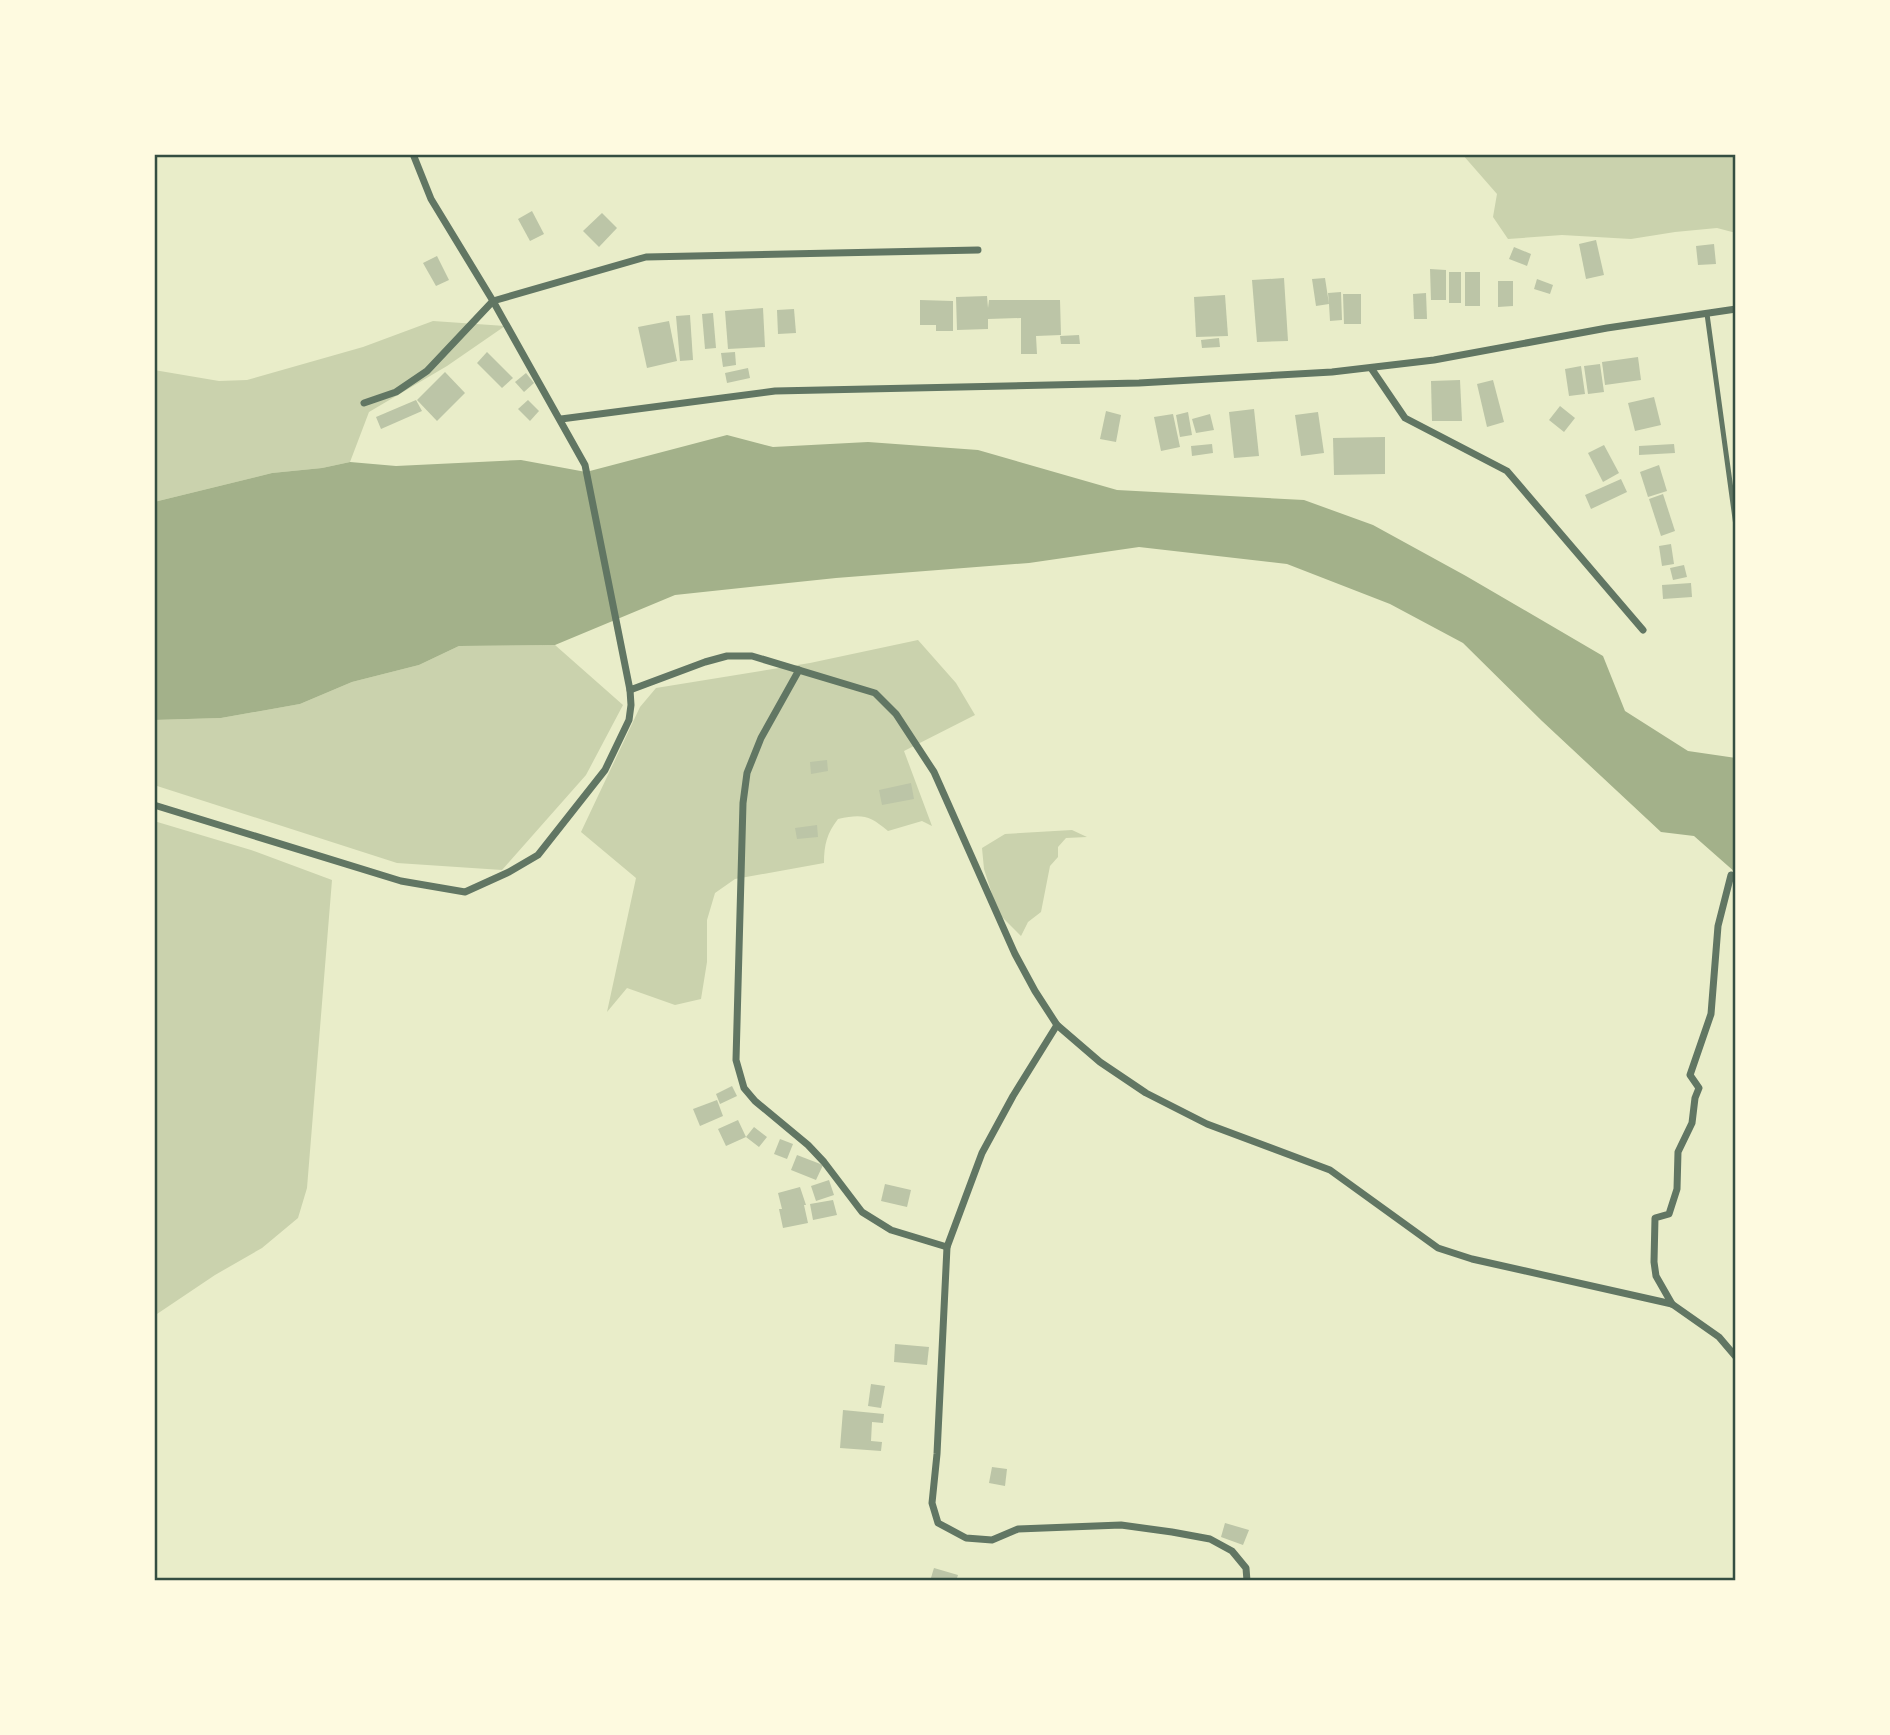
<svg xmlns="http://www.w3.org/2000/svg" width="1890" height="1735" font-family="'Times New Roman',serif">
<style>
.green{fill:#cad2ad}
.water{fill:#a3b18a}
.building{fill:#bcc5a7}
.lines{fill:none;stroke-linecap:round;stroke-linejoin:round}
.service{stroke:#617663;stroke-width:5}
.minor{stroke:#617663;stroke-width:7}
.neatline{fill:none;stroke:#344e41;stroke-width:2.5}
</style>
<rect width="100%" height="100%" fill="#e9edc9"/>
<g class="green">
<path d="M1462,154H1736V233L1717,228L1675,232L1631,239L1562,235L1508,239L1493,217L1497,194Z"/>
<path d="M433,321L505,326L447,366L369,412L350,462L322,468L272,473L154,502V370L219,381L247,380L363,347Z"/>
<path d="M918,640L956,683L975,715L904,751L932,826L922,821L888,831C869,815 862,814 838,819C827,833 824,845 824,863L735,879L715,893L707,920V962L701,999L675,1005L627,988L607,1012L636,878L581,832L640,707L656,688L810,663Z"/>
<path d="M555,645L623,705L586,775L502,870L397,863L154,785V720L221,718L300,704L352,682L419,665L459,646Z"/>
<path d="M154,821L251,850L332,880L307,1188L298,1218L262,1248L215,1275L154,1316Z"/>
<path d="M1072,830L1087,837L1066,838L1058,847V857L1050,866L1041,912L1028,922L1021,936L998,913L984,869L982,848L1005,834Z"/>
</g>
<path class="water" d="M727,435L773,447L868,442L978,450L1117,490L1304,500L1373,525L1466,576L1603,656L1625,711L1688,751L1736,758V873L1694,836L1661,832L1542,721L1463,643L1390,604L1287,564L1139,547L1029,563L836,578L675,595L555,645L459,646L419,665L352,682L300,704L221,718L154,720V502L272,473L322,468L350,462L396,466L521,460L586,472Z"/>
<g class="building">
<path d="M532,211L544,234L530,241L518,219Z"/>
<path d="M602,213L617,228L599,247L583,231Z"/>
<path d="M1596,240L1604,275L1586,279L1579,244Z"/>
<path d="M1714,244L1716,264L1698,265L1696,246Z"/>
<path d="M1514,247L1531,254L1527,266L1509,259Z"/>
<path d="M437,256L449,280L436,286L423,263Z"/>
<path d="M1430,269L1446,270V300H1431Z"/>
<rect x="1449" y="272" width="12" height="31"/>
<rect x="1465" y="272" width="15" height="34"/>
<path d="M1284,278L1288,341L1257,342L1252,280Z"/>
<path d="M1325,278L1329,304L1328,293L1341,292L1342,320L1330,321L1329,304L1316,306L1312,279Z"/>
<path d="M1537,279L1553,285L1550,294L1534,289Z"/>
<path d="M1498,281H1513V306L1498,307Z"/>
<path d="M1426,293L1427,319H1414L1413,294Z"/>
<path d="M1343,294H1361V324H1344Z"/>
<path d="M1225,295L1228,336L1196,337L1194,297Z"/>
<path d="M987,296L988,308L989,300H1060L1061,335L1036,336L1037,354H1021V318L988,319V329L957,330L956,297Z"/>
<path d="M920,300L953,301V331H936V325H920Z"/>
<path d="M763,308L765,347L728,349L725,311Z"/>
<path d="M794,309L796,333L778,334L777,310Z"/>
<path d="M713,313L716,348L705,349L702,314Z"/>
<path d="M690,315L693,360L680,361L676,316Z"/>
<path d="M669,321L677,361L647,368L638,327Z"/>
<path d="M1079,335L1080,344H1061L1060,336Z"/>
<path d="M1219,338L1220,347L1202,348L1201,340Z"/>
<path d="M487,352L513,378L502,388L477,363Z"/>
<path d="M735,352L736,365L723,367L721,353Z"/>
<path d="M1638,357L1641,380L1605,385L1602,362Z"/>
<path d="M1600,364L1604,392L1588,394L1584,366Z"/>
<path d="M1581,366L1585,394L1569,396L1565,369Z"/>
<path d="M748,368L750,378L727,383L725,373Z"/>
<path d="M445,372L465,393L437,421L417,400Z"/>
<path d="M526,373L534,383L524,392L515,382Z"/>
<path d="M1460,380L1462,421H1432L1431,381Z"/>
<path d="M1493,380L1504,422L1487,427L1477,384Z"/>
<path d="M1654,397L1661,425L1635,431L1628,403Z"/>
<path d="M416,400L422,411L381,429L376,417Z"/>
<path d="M528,400L539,411L530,421L518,409Z"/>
<path d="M1560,406L1575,418L1564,432L1549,420Z"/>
<path d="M1254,409L1259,456L1234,458L1229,412Z"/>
<path d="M1106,411L1121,415L1116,442L1100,439Z"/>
<path d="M1188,412L1192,435L1180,437L1176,415Z"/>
<path d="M1318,412L1324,453L1301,456L1295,415Z"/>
<path d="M1173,414L1180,447L1161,451L1154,417Z"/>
<path d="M1210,414L1214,430L1196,433L1192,419Z"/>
<path d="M1385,437V474L1334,475L1333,438Z"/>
<path d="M1212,444L1213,453L1192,456L1191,446Z"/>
<path d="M1674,444L1675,453L1639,455V446Z"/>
<path d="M1604,445L1619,473L1603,482L1588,453Z"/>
<path d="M1659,465L1667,491L1648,497L1640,472Z"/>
<path d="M1621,479L1627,492L1591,509L1585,495Z"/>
<path d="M1663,494L1675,531L1661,536L1649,499Z"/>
<path d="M1671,544L1674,564L1662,566L1659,546Z"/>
<path d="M1684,565L1687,577L1673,580L1670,568Z"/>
<path d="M1691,583L1692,597L1663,599L1662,585Z"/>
<path d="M827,760L828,771L811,774L810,762Z"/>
<path d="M911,783L914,799L882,805L879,790Z"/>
<path d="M817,825L818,837L797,839L795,828Z"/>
<path d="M732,1086L737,1096L720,1104L716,1094Z"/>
<path d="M717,1100L723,1116L700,1126L693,1109Z"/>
<path d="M738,1120L746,1137L754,1127L767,1137L759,1147L746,1137L726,1146L718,1129Z"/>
<path d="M780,1139L793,1144L787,1159L774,1154Z"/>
<path d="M797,1155L823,1165L816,1180L791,1170Z"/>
<path d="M829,1180L834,1195L816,1201L811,1186Z"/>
<path d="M885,1184L911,1190L907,1207L881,1201Z"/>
<path d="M800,1187L806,1205H804L808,1223L783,1228L779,1209H782L778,1193Z"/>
<path d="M833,1200L837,1215L813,1220L810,1204Z"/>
<path d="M895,1344L929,1347L927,1365L894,1362Z"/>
<path d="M871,1384L885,1386L881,1408L868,1406Z"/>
<path d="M843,1410L884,1414L883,1423L872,1422L871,1441L882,1442L881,1451L840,1448Z"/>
<path d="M992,1467L1007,1469L1005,1486L989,1483Z"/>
<path d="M1225,1523L1249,1530L1243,1545L1221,1537Z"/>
<path d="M934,1568L958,1575L956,1581H930Z"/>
</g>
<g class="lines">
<path class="service" d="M1707,314L1736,526"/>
<g class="minor">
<path d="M413,154L431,199L493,301L585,465L630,690L705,662L727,656H752L875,693L896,714L934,772L1015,954L1035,991L1057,1025L1100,1062L1146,1093L1207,1124L1330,1170L1438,1248L1472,1259L1672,1304L1719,1337L1736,1357"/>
<path d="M1371,368L1405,418L1507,471L1643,630"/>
<path d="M364,403L396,392L427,371L493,301L646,257L978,250"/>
<path d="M561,419L775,391L1139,383L1332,372L1434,360L1607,328L1736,309"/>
<path d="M799,670L761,738L747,773L743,803L736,1060L744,1088L755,1101L808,1145L824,1162L862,1212L891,1230L947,1247"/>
<path d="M154,805L401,881L465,892L509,872L538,855L605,770L629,720L631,705L630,690"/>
<path d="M1057,1025L1013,1096L982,1153L947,1247L937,1454L932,1503L938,1523L966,1538L992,1540L1018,1529L1121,1525L1172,1532L1210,1539L1232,1551L1246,1568L1247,1581"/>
<path d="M1672,1304L1656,1276L1654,1262L1655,1218L1669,1214L1677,1189L1678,1152L1692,1123L1695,1098L1699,1088L1690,1075L1711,1014L1718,926L1731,875"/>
</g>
</g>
<rect width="1890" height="1735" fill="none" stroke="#fefae0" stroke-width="312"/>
<rect x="156" y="156" width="1578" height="1423" class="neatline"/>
</svg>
